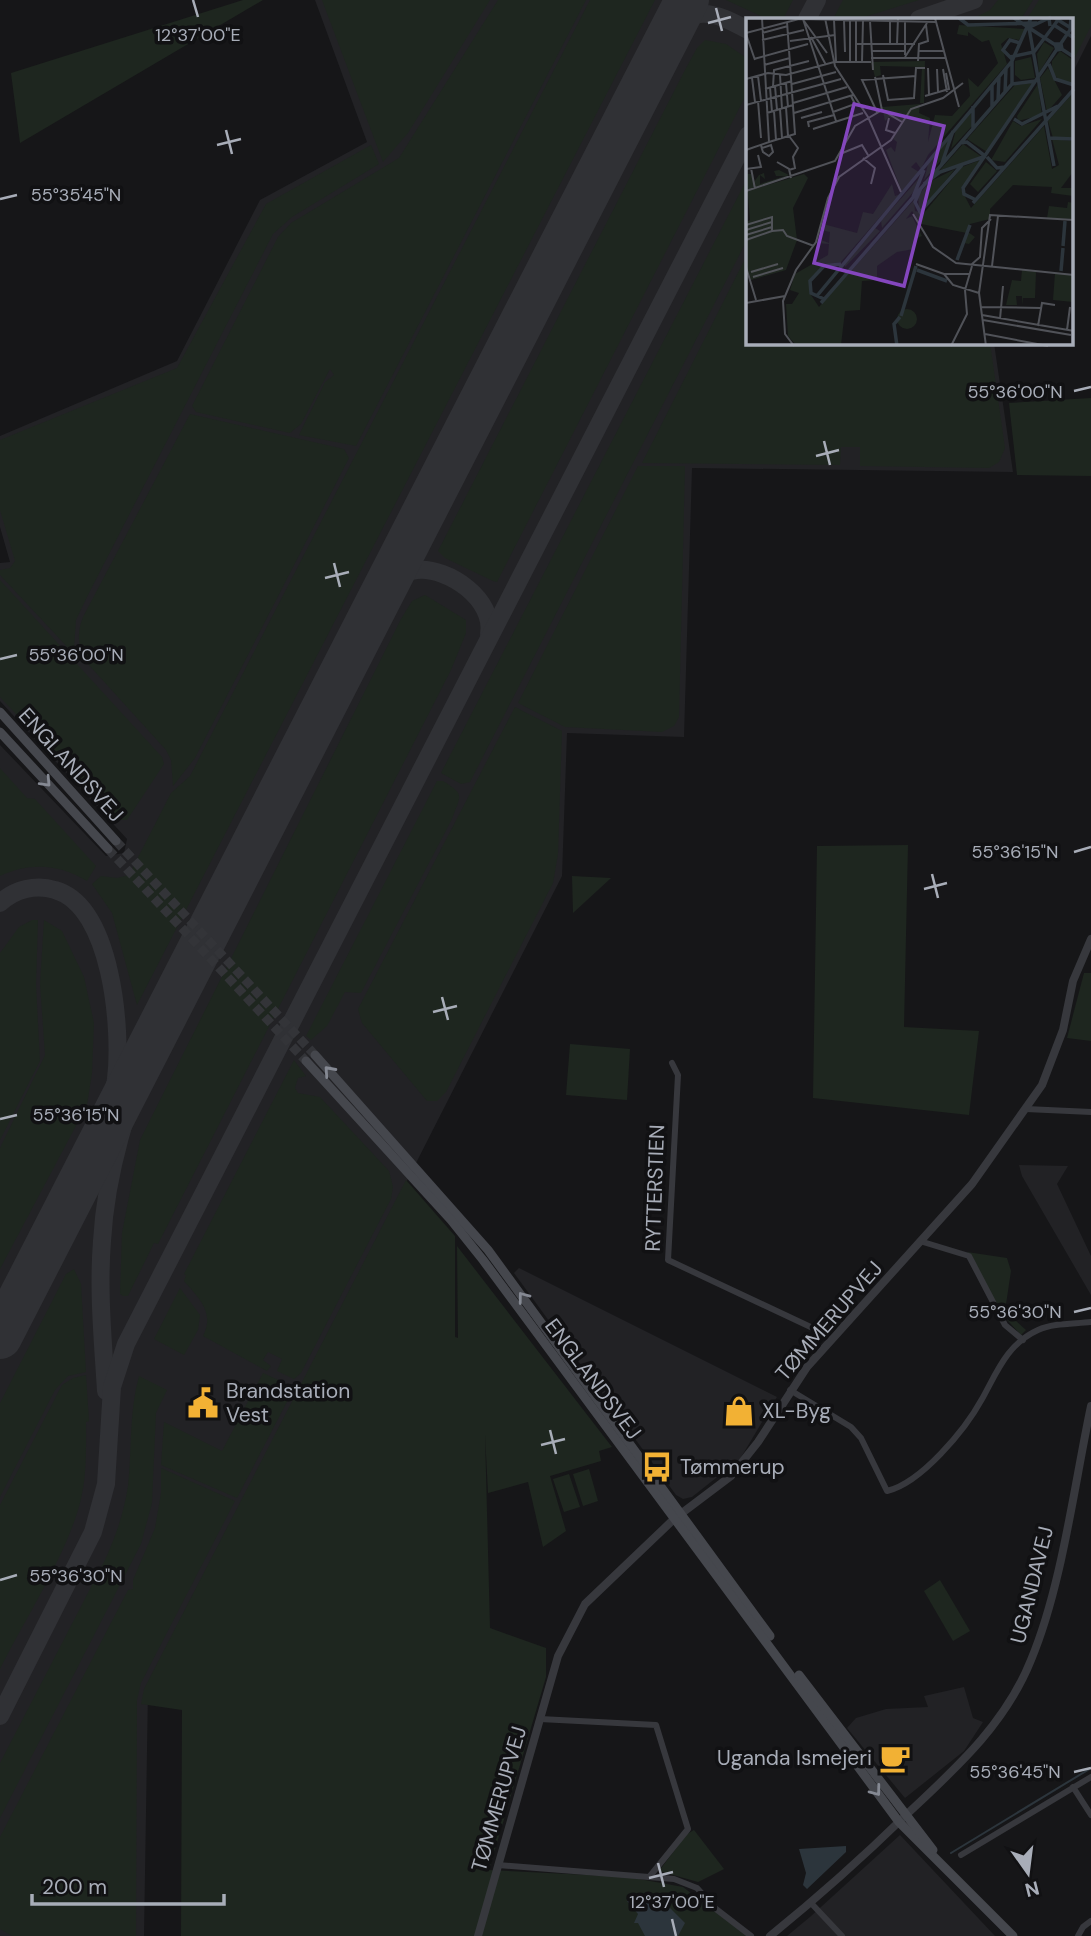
<svg xmlns="http://www.w3.org/2000/svg" width="1091" height="1936" font-family="'DM Sans',sans-serif">
<style>
.built{fill:#222225}
.green{fill:#1e261f}
.water{fill:#2c353c}
.lines{fill:none;stroke-linecap:round;stroke-linejoin:round}
.stream{stroke:#2c353c;stroke-width:2}
.taxiway{stroke:#303135;stroke-width:18}
.runway{stroke:#303135;stroke-width:44}
.secondary-tunnel{stroke:#333438;stroke-width:9;stroke-dasharray:9 4.5;stroke-linecap:butt}
.minor{stroke:#37383d;stroke-width:6}
.tertiary{stroke:#37383d;stroke-width:8}
.secondary{stroke:#45474d;stroke-width:9}
.oneway{stroke:#858993}
.ticks{fill:none;stroke:#a8adb8;stroke-width:2.5}
.labels{text-anchor:middle;dominant-baseline:central;stroke-width:7;stroke-linejoin:round;paint-order:stroke}
.street-label{font-size:21px;fill:#a8adb8;stroke:#111113}
.poi-label{font-size:21px;fill:#a8adb8;stroke:#111113;text-anchor:start}
.inset-river{fill:none;stroke:#2c353c;stroke-width:3.5}
.inset-road{fill:none;stroke:#505258;stroke-width:2}
.view{fill:#8446be;fill-opacity:0.15;stroke:#8446be;stroke-width:3.5}
.inset-edge{fill:none;stroke:#a8adb8;stroke-width:3.5}
.ticks-label{font-size:18px;text-anchor:middle;fill:#a8adb8;stroke:#111113;stroke-width:7;stroke-linejoin:round;paint-order:stroke}
</style>
<rect width="100%" height="100%" fill="#161618"/>
<g class="built">
<path d="M315,0H1091V36L1072,74V19H748V343H994L1013,472L692,468L684,737L567,733L562,876L148,1690L144,1936H0V745L106,856L124,853L127,839L0,701V563L10,562L0,527V436L177,361L260,200L367,142Z"/>
<path d="M1019,1165L1068,1166L1057,1184L1091,1256V1295L1022,1176Z"/>
<path d="M519,1268L777,1397L740,1459L692,1497L683,1499L676,1495L514,1273Z"/>
<path d="M964,1687L973,1718L983,1722L964,1751L905,1798L847,1728L856,1718L886,1709L928,1707L924,1696Z"/>
<path d="M900,1835L995,1936H787L810,1917Z"/>
</g>
<g class="green">
<path d="M243,0H263L20,143L11,73Z"/>
<path d="M322,0H490L408,133L383,162Z"/>
<path d="M498,0H586L356,446L299,435L325,382L334,375L330,369L301,424L290,433L196,412L192,406L278,237L291,223L399,158Z"/>
<path d="M590,0H655L137,1005L112,913L92,884L101,876L117,878L129,875L171,793L190,776Z"/>
<path d="M726,0H793L783,19H767Z"/>
<path d="M843,0H919L858,19H833Z"/>
<path d="M998,0H1033L1021,19H972L990,10Z"/>
<path d="M1039,0H1091V26L1072,63V19H1027Z"/>
<path d="M705,40L726,44L748,59L746,95L497,582L493,581L445,558L438,551L685,70L697,48Z"/>
<path d="M371,145L379,164L292,217L273,234L87,597L76,620L74,648L71,651L0,575V570L10,568L15,561L0,510V440L177,368L266,204Z"/>
<path d="M748,177V238L470,782L461,784L441,773Z"/>
<path d="M748,253V343H990L1005,448L999,462L989,468L860,466V447H841L840,465L642,463Z"/>
<path d="M1091,398V476L1017,475L1009,403Z"/>
<path d="M190,414L344,449L349,458L195,758L173,786L171,760L166,750L88,664C78,648 76,635 83,617Z"/>
<path d="M638,466H685L679,717L674,726L662,732L565,727L518,703Z"/>
<path d="M0,580L162,757L164,764L127,820H117L110,815L0,697Z"/>
<path d="M425,595L466,620V633L451,670L158,1244L154,1243L128,1296H123L120,1294L122,1233L140,1140L401,619L412,601Z"/>
<path d="M515,707L562,731L558,854L553,883L446,1092L437,1101H427L362,1023L358,1009Z"/>
<path d="M0,768L27,798L35,799L96,866L87,881C59,864 30,862 0,876Z"/>
<path d="M437,781H443C466,795 460,796 452,819L361,993L345,992L327,1026L311,1040L306,1036Z"/>
<path d="M908,845L904,1027L979,1031L969,1115L813,1098L817,846Z"/>
<path d="M572,876L611,878L573,913Z"/>
<path d="M32,920H38L36,985L40,1061L0,1140V953L19,927Z"/>
<path d="M44,920L62,931L84,977L94,1023L92,1073L87,1105L0,1269V1148L45,1055L40,984Z"/>
<path d="M1084,973H1091V1041L1067,1038Z"/>
<path d="M570,1044L630,1049L627,1100L566,1095Z"/>
<path d="M294,1060L306,1076L298,1078L295,1088L298,1093L320,1097L389,1171L393,1187L391,1199L301,1373L294,1379L277,1371L282,1359L268,1352L263,1360L271,1366L267,1371L203,1336C215,1313 199,1298 184,1281L186,1275L184,1274Z"/>
<path d="M406,1180L455,1236V1337L458,1338L457,1246L612,1447L599,1451L601,1461L550,1476L566,1531L543,1547L528,1482L488,1493L485,1434L490,1628L546,1648V1677L489,1870L628,1877L683,1887L747,1936H181L182,1710L141,1704L144,1689Z"/>
<path d="M967,1252L1007,1258L1011,1271L1005,1311L1026,1330L1021,1335L997,1309L972,1256Z"/>
<path d="M74,1269L81,1284L86,1372L68,1376L55,1390L0,1497V1403L66,1274Z"/>
<path d="M180,1288L200,1315L198,1330L184,1355L154,1339Z"/>
<path d="M263,1373L285,1383L291,1394L237,1498L161,1465L164,1422L222,1451Z"/>
<path d="M86,1375L89,1421L86,1422C86,1449 87,1477 80,1503C66,1556 25,1619 0,1669V1505L62,1385L73,1378Z"/>
<path d="M139,1376L167,1390L156,1413L152,1503L141,1544L0,1818V1763L105,1560C116,1536 124,1512 128,1486C132,1449 129,1412 139,1376Z"/>
<path d="M161,1468L235,1501L141,1683L137,1700L136,1936H12L0,1929V1837L128,1590L133,1589V1580L155,1528L161,1493Z"/>
<path d="M589,1469L598,1501L583,1506L573,1474Z"/>
<path d="M569,1474L580,1507L564,1512L553,1479Z"/>
<path d="M940,1580L970,1631L953,1641L924,1591Z"/>
<path d="M694,1830L724,1869L698,1882L659,1871L687,1834Z"/>
</g>
<g class="water">
<path d="M846,1846V1852L807,1889L803,1885L806,1873L799,1849Z"/>
<path d="M627,1901H663L685,1923L678,1936H645L638,1923H634L638,1914Z"/>
</g>
<g class="lines">
<path class="stream" d="M951,1853L1091,1768"/>
<g class="taxiway">
<path d="M807,19L817,0"/>
<path d="M919,19L974,0"/>
<path d="M667,39C692,2 714,12 748,30"/>
<path d="M388,583C397,577 405,571 417,570C449,567 495,600 489,634"/>
<path d="M0,903C15,889 36,884 55,890C112,906 122,1030 116,1079C112,1107 101,1134 91,1161"/>
<path d="M0,1309L40,1253L62,1216"/>
<path d="M106,1391C103,1341 98,1291 102,1241C106,1170 128,1104 154,1038"/>
<path d="M0,1716L93,1532L106,1484L112,1387L126,1344L748,135"/>
</g>
<path class="runway" d="M0,1337L687,0"/>
<g class="secondary-tunnel">
<path d="M116,841L315,1055"/>
<path d="M108,849L306,1061"/>
</g>
<g class="minor">
<path d="M672,1063L678,1075L668,1260L834,1338"/>
<path d="M1026,1109L1091,1112"/>
<path d="M923,1242L969,1256L1005,1325L1023,1340"/>
<path d="M790,1390L851,1427L861,1438L887,1491C921,1483 965,1430 982,1399C997,1372 1007,1344 1038,1330C1053,1323 1074,1324 1091,1322"/>
<path d="M540,1719L656,1725L688,1829L650,1876"/>
<path d="M1073,1787L1091,1815"/>
<path d="M961,1855L1091,1777"/>
<path d="M498,1865L674,1879L697,1888L716,1909L751,1936"/>
<path d="M811,1903L842,1936"/>
<path d="M1078,1936L1083,1927L1091,1921"/>
</g>
<g class="tertiary">
<path d="M478,1936L558,1656L585,1604L674,1519L731,1476L758,1442L807,1367L972,1184L1042,1085L1063,1030L1073,981L1091,939"/>
<path d="M770,1936C817,1898 862,1858 905,1816C955,1769 1005,1725 1031,1660C1062,1586 1074,1486 1091,1406"/>
</g>
<g class="secondary">
<path d="M0,712L116,841"/>
<path d="M0,732L108,849"/>
<path d="M315,1055L488,1250L770,1636"/>
<path d="M306,1061L451,1220L483,1260L899,1822L1013,1936"/>
<path d="M799,1675L933,1850"/>
</g>
</g>
<defs><path id="oneway-chevron" d="M-2-3.5L2.5 0L-2 3.5" fill="none" stroke-width="1.6" stroke-linecap="round" stroke-linejoin="round" transform="scale(1.75)"/></defs>
<g class="oneway">
<use href="#oneway-chevron" transform="translate(46 782) rotate(47)"/>
<use href="#oneway-chevron" transform="translate(329 1071) rotate(-132)"/>
<use href="#oneway-chevron" transform="translate(523 1297) rotate(-127)"/>
<use href="#oneway-chevron" transform="translate(876 1791) rotate(53)"/>
</g>
<path class="ticks" d="M193,0L198,17M716,8L722,31M708,23L731,17M226,130L232,154M217,145L241,139M0,199L17,195M1074,391L1091,387M824,441L830,465M816,456L839,450M334,563L340,587M325,578L349,572M0,659L17,655M1074,852L1091,847M932,874L938,898M924,889L947,883M442,997L448,1020M433,1012L457,1006M0,1119L17,1115M1074,1312L1091,1308M550,1430L556,1454M541,1445L565,1439M0,1580L17,1575M1074,1772L1091,1768M658,1863L664,1887M649,1878L673,1872M672,1919L676,1936"/>
<defs>
<g id="civic-bare" transform="scale(2.415)"><path d="M-.6-6.5H3V-4.5H.6V-3L4-1V1h2V6H-6V1h2V-1L-.6-3ZM-1.2 2.5V6h2.4V2.5Z" fill="#f2b134" stroke="#111113" stroke-width="2.5" paint-order="stroke"/></g>
<g id="shop-bare" transform="scale(2.415)"><path d="M-5-2.5h2.3a2.7 3.5 0 0 1 5.4 0H5L5.5 6h-11ZM-1.5-2.5h3a1.5 2.3 0 0 0-3 0Z" fill="#f2b134" stroke="#111113" stroke-width="2.5" paint-order="stroke"/></g>
<g id="bus-bare" transform="scale(2.415)"><path d="M-5-6H5V4H4V6H2V4H-2V6H-4V4H-5ZM-3.5-4V0h7V-4ZM-3.5 1.2v1.5H-2V1.2ZM2 1.2v1.5H3.5V1.2Z" fill="#f2b134" stroke="#111113" stroke-width="2.5" paint-order="stroke"/></g>
<g id="cafe-bare" transform="scale(2.415)"><path d="M-5.5-4.5H6V0H3Q3 3.5 0 3.5H-2.5Q-5.5 3.5-5.5 0ZM3-3.2v2h1.7v-2ZM-6 4.5H4V6H-6Z" fill="#f2b134" stroke="#111113" stroke-width="2.5" paint-order="stroke"/></g>
</defs>
<g fill-rule="evenodd">
<use href="#civic-bare" x="203" y="1403"/>
<use href="#shop-bare" x="739" y="1411"/>
<use href="#bus-bare" x="657" y="1467"/>
<use href="#cafe-bare" x="895" y="1758"/>
</g>
<g class="labels">
<g class="street-label">
<text transform="translate(71 765) rotate(48)">ENGLANDSVEJ</text>
<text transform="translate(655 1188) rotate(-88)">RYTTERSTIEN</text>
<text transform="translate(829 1321) rotate(-49)">TØMMERUPVEJ</text>
<text transform="translate(593 1379) rotate(53)">ENGLANDSVEJ</text>
<text transform="translate(1032 1585) rotate(-76)">UGANDAVEJ</text>
<text transform="translate(499 1799) rotate(-74)">TØMMERUPVEJ</text>
</g>
<g class="poi-label">
<text x="226" y="1391">Brandstation<tspan x="226" dy="24">Vest</tspan></text>
<text x="762" y="1411">XL-Byg</text>
<text x="680" y="1467">Tømmerup</text>
<text x="872" y="1758" text-anchor="end">Uganda Ismejeri</text>
</g>
</g>
<g transform="translate(746 18)">
<rect width="327" height="327" fill="#161618"/>
<path d="M213,7L279,11L273,22L262,20L255,26L261,46L182,137L175,151L170,144L165,149L173,154L156,174L140,132L145,129L149,134L151,124L147,121L156,104L143,99L139,103L136,89L174,86L173,95L184,100L182,124L189,97L206,98L224,78L222,60L232,69L252,45L243,22L236,24L222,14V18L211,16ZM298,24L308,30L293,55L291,36ZM314,33L327,42V65L315,64L306,54V43ZM285,39L289,60L275,62L269,57V43ZM179,43L178,85H174L176,49L134,48L135,57L129,59L125,44ZM302,50L316,77L301,94L294,60ZM286,65L241,134L221,121L269,67ZM292,66L296,97L272,103L271,98ZM327,75V120H307L302,103ZM225,93L226,108L205,131L210,111ZM296,101L259,144L245,142L267,103L275,108ZM298,108L306,151L313,147L306,121L327,123V154L315,170H327V178L305,175L306,169L267,167L244,191V201L224,206L222,214L229,219L223,226L218,225L221,215L175,206L166,193L160,201L166,198L176,218L169,221L168,231L151,234L131,248V262L116,263L114,292L99,293L95,327H50L42,318L40,286H46L53,275L44,272L49,256L82,237L83,226L71,225L72,221L83,225L84,214L75,212L77,206L111,215L117,194L127,196L146,166L149,178L154,176L95,244L77,247L64,261L63,274L73,289L168,182L169,193L178,195L216,149L237,141L215,171L225,190ZM204,118L198,139L178,162L183,142ZM217,126L236,139L195,152H194ZM240,144L251,153L232,174L224,166ZM209,151L181,186L173,191L172,178L183,164ZM33,152L43,157L9,171L58,156L62,160L47,190L51,222L40,252L5,262L0,246V204L4,202L0,156H5L8,164L13,157L18,155L19,161L14,157V166L39,158H30L28,153ZM175,158L170,171L136,210L135,203ZM322,184L327,185V201L301,200L303,188L321,190ZM129,210L134,213L99,249V245ZM276,252L290,254L289,280H277L276,287V278H270L271,287H260L266,262L275,263ZM309,255L327,257V284L307,282ZM151 301a10 10 0 1 1 20 0a10 10 0 1 1-20 0Z" fill="#1e261f"/>
<path class="inset-river" d="M213,0L222,7L291,5M268,0L328,39M309,0L328,12M308,7L328,20M284,9L303,0L304,8M283,10L308,148M274,25L264,22L257,32L266,41V66L290,63M309,26H315L316,31L311,32ZM264,39L288,34L312,2M303,46L309,61L328,67M246,67V89M259,74L260,51M252,82L253,59M227,88V110M268,101L276,106L312,88M304,120L328,121M214,125L221,124L239,138M241,139L251,150L259,149M195,148L207,113M178,166L194,154L240,138M175,170L169,184L174,194L216,147M167,179L178,152M230,182L218,176L217,170L324,12L325,0M227,185L328,71M317,228L319,203M211,242L224,207M171,252L201,263M315,253L317,230M70,279L266,43L285,0M78,281L65,275L64,263L78,248L95,246M75,285L266,66M155,298L170,248M151,328L148,306L154,299"/>
<path class="inset-road" d="M79,0L89,48L122,99L155,174M189,0L213,89M57,1L90,103M88,2L90,43M98,2L99,34M104,2V44M58,3L81,35M124,3L127,52M0,15L53,1L190,4M16,15L42,8M0,16L9,42M65,19L80,47M16,22L58,12M44,23L89,17M110,26H169M144,26V3M151,26L152,0M125,33H159M172,33H198M159,37V3M159,39L181,5M125,40H200M8,41L62,26M110,43V2M172,43L173,26L182,23L180,7M116,44L117,2M18,47L44,40M182,50L183,77M191,51L192,74M197,51L201,74M34,57L36,91M137,57L142,82L168,80L170,50H179M12,58L15,83M6,60L9,84M0,61L22,55L40,57L88,44H125M40,65L42,89M46,66L90,54M29,68L31,92M24,69L26,94M27,69L28,52L63,43M19,71L46,63M179,78L203,71L200,55M12,83L15,120M47,85L101,69M0,87L95,61M40,89L42,118M34,91L36,120M136,92L156,104M28,93L30,122M87,94L109,86L105,78M131,94L116,62L170,58M21,95L47,87M48,95L107,77M55,100L76,94M143,100L140,112L149,115M63,109L62,104L88,97M67,111L117,95M23,124L49,116L41,4M15,127L16,131L17,134L23,138L27,134L25,127L16,130M0,132L23,124L16,0M94,136L116,127L122,137M117,140L129,150L125,166M31,144L43,151L45,160M5,150L9,171M0,151L15,149L12,137M43,152L49,150L47,139L52,130L43,118M0,173L89,143L109,108L136,92L129,59M167,196L187,229L210,245L328,257M0,207L26,199V213M0,212L26,204M26,213L37,212L41,218L68,228M0,217L26,209M0,222L26,213M170,246L198,256M226,246L234,239L236,210L245,201M246,248L252,198M0,249L10,282M5,254L32,246M198,256L207,267L233,275M198,256H224M7,259L37,250M0,285L39,278M235,289L295,290M236,297L328,313M254,301L257,268M237,302L325,317M292,308L296,285L309,287M321,312L324,289M239,316L302,328M48,328L39,316L37,283L50,252L70,224L82,180L93,159L145,122L165,91L197,80L217,65M205,328L221,296L219,272L226,248M240,328L233,275L244,197L328,202"/>
<path class="view" d="M108,86L198,108L158,268L68,245Z"/>
<rect width="327" height="327" class="inset-edge"/>
</g>
<g class="ticks-label">
<text x="198" y="41">12°37'00"E</text>
<text x="76" y="201">55°35'45"N</text>
<text x="1015" y="398">55°36'00"N</text>
<text x="76" y="661">55°36'00"N</text>
<text x="1015" y="858">55°36'15"N</text>
<text x="76" y="1121">55°36'15"N</text>
<text x="1015" y="1318">55°36'30"N</text>
<text x="76" y="1582">55°36'30"N</text>
<text x="1015" y="1778">55°36'45"N</text>
<text x="672" y="1908">12°37'00"E</text>
</g>
<g transform="translate(1028 1873) rotate(166)" stroke="#111113" stroke-width="5" paint-order="stroke">
<path d="M0-5L12 26L0 18L-12 26Z" fill="#a8adb8"/>
<text y="-10" font-size="19" font-weight="bold" text-anchor="middle" fill="#a8adb8">N</text>
</g>
<path d="M32 1894v10h192v-10" fill="none" stroke="#a8adb8" stroke-width="3.5"/>
<text x="42" y="1894" font-size="21" fill="#a8adb8" stroke="#111113" stroke-width="5" paint-order="stroke">200 m</text>
</svg>
